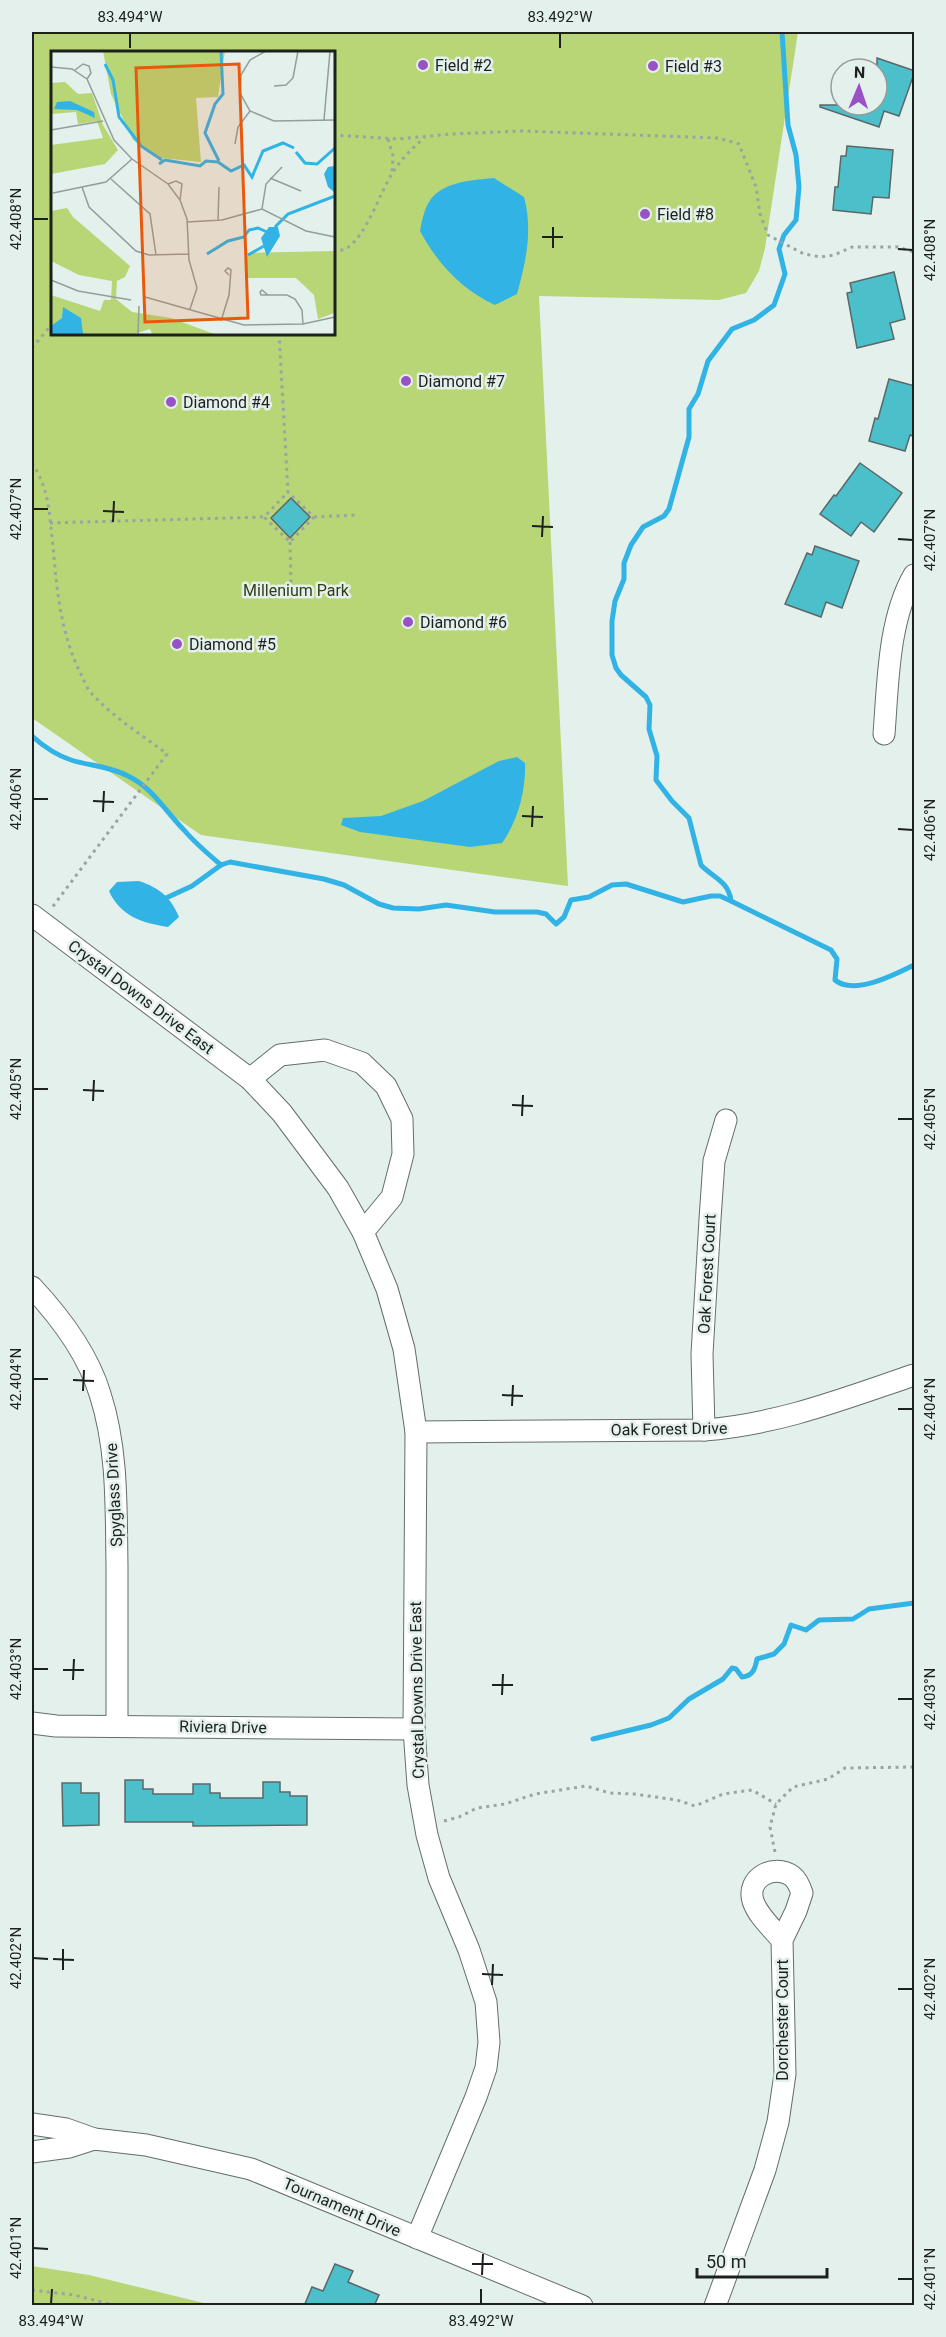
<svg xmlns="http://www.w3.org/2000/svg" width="946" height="2337" font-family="Roboto,sans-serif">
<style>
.green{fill:#b8d675;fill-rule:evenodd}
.water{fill:#32b3e5}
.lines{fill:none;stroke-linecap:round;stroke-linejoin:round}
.stream{stroke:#32b3e5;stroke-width:5}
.building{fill:#4cc0ca;stroke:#5b6768;stroke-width:1.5}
.street-casing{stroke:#636e6b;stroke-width:23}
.path{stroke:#9ba4a1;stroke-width:3;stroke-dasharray:3 4.5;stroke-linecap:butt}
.street{stroke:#fff;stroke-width:21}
.ticks{fill:none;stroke:#1c201f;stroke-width:2}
.poi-dot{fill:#9852c6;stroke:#e4f0ec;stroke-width:2}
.labels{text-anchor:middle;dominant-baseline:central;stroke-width:5;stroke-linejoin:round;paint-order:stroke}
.poi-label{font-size:16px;fill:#1c201f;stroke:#e4f0ec;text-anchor:start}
.park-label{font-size:16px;fill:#313d14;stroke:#e4f0ec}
.street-label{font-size:16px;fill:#1c201f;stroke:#e4f0ec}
.inset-river{fill:none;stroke:#32b3e5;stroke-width:3}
.inset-road{fill:none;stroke:#949d9a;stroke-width:1.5}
.view{fill:#e8590c;fill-opacity:0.15;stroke:#e8590c;stroke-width:3}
.inset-edge{fill:none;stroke:#1c201f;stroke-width:3}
.neatline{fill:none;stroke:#1c201f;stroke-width:2}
.ticks-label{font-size:15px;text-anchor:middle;fill:#1c201f}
</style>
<rect width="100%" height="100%" fill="#e4f0ec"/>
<g class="green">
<path d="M32,32H798L765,248L759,271L746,293L719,300L539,296L568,886L201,835L32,718ZM52,52H333V333H52Z"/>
<path d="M32,2266L89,2275L212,2305H32Z"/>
</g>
<g class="water">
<path d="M494,178L524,197C533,230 526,262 517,294L495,305C462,290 437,263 420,231C422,221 424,208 431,199C445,181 474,180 494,178Z"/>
<path d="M517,757L525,763C526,790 518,821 502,843L470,847L360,832L341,825L343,818L381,816L423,801L499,761Z"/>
<path d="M139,881C159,888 170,896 179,917L168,927C142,923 120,916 109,891L117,882Z"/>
</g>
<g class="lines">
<g class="stream">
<path d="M32,736C43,746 56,755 71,760C90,766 109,766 128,776C153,788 165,811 184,830C195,843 208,854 221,865"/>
<path d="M166,898L192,886L221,865L230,862L324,879L344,885L379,904L393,908L419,909L446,905L495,912H537L546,914L556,924L564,917L571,900L589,897L612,885L626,884L683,902L711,896H720L731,901L831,950L837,959L835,980C854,996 896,974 914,965"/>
<path d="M731,901C729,881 712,877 701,865L689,818L672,801L656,780L657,756L649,729L650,705L646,697L621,675L616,668L612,655V621L615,601L624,579V563L631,545L643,527L664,516L669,509L689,437V409L698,394L708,361L732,329L754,320L774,305L785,274L779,249L784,235L796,220L799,187L796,155L788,125L782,32"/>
<path d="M593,1739L651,1725L669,1718L689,1699L723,1679L732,1668L736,1669L742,1677C753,1676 755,1669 757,1659L774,1654L784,1644L791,1625L806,1630L819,1620L853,1619L869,1609L914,1603"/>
</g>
</g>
<g class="building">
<path d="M877,58L915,71L899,116L884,111L879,127L820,107V105H877Z"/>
<path d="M847,146L893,150L889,198L873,197L871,214L833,210L835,187H838L841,156H846Z"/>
<path d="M894,272L905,319L890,323L894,339L857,348L847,293L852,292L850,283Z"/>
<path d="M889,379L915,386V437L910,435L905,451L869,441L875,418L878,419Z"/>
<path d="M860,463L902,493L874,532L861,522L851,536L820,514L834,495L836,496Z"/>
<path d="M291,498L310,517L290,538L271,518Z"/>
<path d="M815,546L859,561L842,608L826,602L821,617L785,604L807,553L812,555Z"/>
<path d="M125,1780H143V1789H153V1794H193V1784H210V1793H220V1798H263V1782H280V1792H290V1796H307V1825L193,1826V1822H125Z"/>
<path d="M62,1783H81V1793H99V1825L63,1826Z"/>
<path d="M335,2264L353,2271L348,2282L379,2295L374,2306H304L312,2287L323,2291Z"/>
</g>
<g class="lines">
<g class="street-casing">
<g id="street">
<path d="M884,734C888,684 888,620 914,575"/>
<path d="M32,915L250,1079L282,1113L338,1188L363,1232L387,1289L404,1349L416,1432L414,1729L418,1785L427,1835L439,1878L469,1950L486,2002L489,2042L486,2068L476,2097L417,2238"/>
<path d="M250,1079L280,1055L325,1050L362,1063L386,1086L402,1119L403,1154L392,1197L363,1232"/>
<path d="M32,1287C60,1317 88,1354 100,1394C118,1449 116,1508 117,1566C117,1619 117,1672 117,1726"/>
<path d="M704,1430L702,1354L710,1219L714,1161L726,1120"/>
<path d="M416,1432L704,1430C780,1424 843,1399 914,1375"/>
<path d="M32,1723L56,1726L414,1729"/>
<path d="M32,2124L66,2129L94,2139L146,2145L251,2169L582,2306"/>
<path d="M32,2152L69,2147L94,2139"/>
<path d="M715,2306L765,2170L778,2122L785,2074L782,1940L796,1911L802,1893C800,1887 797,1880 792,1876C774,1863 746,1878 753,1901C758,1916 772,1928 782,1940"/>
</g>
</g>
<g class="path">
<path d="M333,135L398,139L451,134L521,131L718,138L739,144L756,187L760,214L768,235L804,254L821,257L834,255L852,247H898L914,252"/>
<path d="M388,139L393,156L392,172"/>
<path d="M333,252C337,251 343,250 347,248C367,235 380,192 393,172C402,158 413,148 425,137"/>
<path d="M279,333L288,492L314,517L290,542L264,517L288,492"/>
<path d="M32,348L52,324"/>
<path d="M32,463C50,490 49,514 53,546C57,592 61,637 83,678C85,683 88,690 92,694C113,717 142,735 167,754L51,909"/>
<path d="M314,517L355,515"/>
<path d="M50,523L264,517"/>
<path d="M290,542L291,584"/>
<path d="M444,1821L459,1817L477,1808L505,1804L535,1794L586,1786L610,1793L634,1794L677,1800L695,1806L723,1794L752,1790L776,1804"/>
<path d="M775,1852L770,1827L776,1804L793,1787L828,1779L845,1768L914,1767"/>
<path d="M32,2290L74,2295L117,2306"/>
</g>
<use href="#street" class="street"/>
</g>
<path class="ticks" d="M130,48V33M560,48V33M33,219H48M542,237H563M553,248V227M898,249L913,250M33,509H48M103,511L124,512M113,522L114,501M532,526L553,527M542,537L543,516M898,539L913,540M33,799H48M93,801L114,802M103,812L104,791M522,816L543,817M532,827L533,806M898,829L913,830M33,1089H48M83,1090L104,1091M93,1101L94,1080M512,1105L533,1106M522,1116L523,1095M898,1119H913M33,1379H48M73,1380L94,1381M83,1391L84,1370M502,1395L523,1396M512,1406L513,1385M898,1409H913M33,1669H48M63,1670H84M73,1680L74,1659M492,1685H513M502,1695L503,1674M898,1699H913M33,1958L48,1959M53,1959L74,1960M63,1970V1949M482,1974L503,1975M492,1985L493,1964M898,1989H913M33,2248L48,2249M472,2264H493M482,2275L483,2254M898,2279H913M51,2304L52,2289M481,2304V2289"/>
<g class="poi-dot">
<circle cx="423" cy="65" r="6"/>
<circle cx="653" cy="66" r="6"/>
<circle cx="645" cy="214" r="6"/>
<circle cx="406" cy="381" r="6"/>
<circle cx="171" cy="402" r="6"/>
<circle cx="408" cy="622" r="6"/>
<circle cx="177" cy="644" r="6"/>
</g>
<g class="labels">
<g class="poi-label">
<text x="435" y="65">Field #2</text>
<text x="665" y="66">Field #3</text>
<text x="657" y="214">Field #8</text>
<text x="418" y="381">Diamond #7</text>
<text x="183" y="402">Diamond #4</text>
<text x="420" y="622">Diamond #6</text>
<text x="189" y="644">Diamond #5</text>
</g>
<g class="park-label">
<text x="296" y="590">Millenium Park</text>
</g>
<g class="street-label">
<text transform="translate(141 997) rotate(37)">Crystal Downs Drive East</text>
<text transform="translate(707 1274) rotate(-87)">Oak Forest Court</text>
<text transform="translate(669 1429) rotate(-1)">Oak Forest Drive</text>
<text transform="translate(114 1495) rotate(-93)">Spyglass Drive</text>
<text transform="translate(417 1690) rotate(-91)">Crystal Downs Drive East</text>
<text transform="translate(223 1727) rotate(1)">Riviera Drive</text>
<text transform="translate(782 2020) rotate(-90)">Dorchester Court</text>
<text transform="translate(342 2207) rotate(23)">Tournament Drive</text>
</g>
</g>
<g transform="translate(51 51)">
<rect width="284" height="284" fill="#e4f0ec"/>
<path d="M52,0H174L167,46L145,47L150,111L110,107L82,89L60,43ZM14,31L27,43L41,42L52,74L67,99L54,113L0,123V94L52,87L46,70L27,73L25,61L0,63V32ZM16,157L22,166L79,215L74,226L66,230L65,248L81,261L120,267L163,283H101L99,278L83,283H0V244L49,260L53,249H60L61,230L28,224L0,210V160ZM283,200V262L267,268L263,244L245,227H194V202Z" fill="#b8d675"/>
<path d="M19,50L43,61L44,67L26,59L3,58L6,51ZM283,115H284L283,141L277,136L273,123L277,116ZM218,176H227L229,185L216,206L210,187ZM12,256L30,267L32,283H0V275L11,267Z" fill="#32b3e5"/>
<path class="inset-river" d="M54,13L62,29L68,66L90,95L111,109M245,101L254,112L266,113L284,97M168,110L154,82L164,53L172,43L170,0M108,113L114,109L149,115L155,110L167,111L180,120L193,114L201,126L212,100L232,92L243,97M224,176L237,163L284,145M156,203L177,190L193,186L198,179L207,177L216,181M197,204L213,195"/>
<path class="inset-road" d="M215,0L199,9L190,24L189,42L199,60L223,70L284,69M0,16L21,18L36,28L63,89L81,108L117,133L129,149L136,168L138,209L146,237L139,258M24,19L32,13L38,15L40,22L36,28M223,35L235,34L242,27L247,0M273,69L279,0M0,79L52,70M184,93L187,76L199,60M219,127L250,140M60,128L99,163L105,204M117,133L125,130L131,133L129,149M31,136L38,156L85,200L98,204L137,203M2,142L55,131L81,108M211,158L215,133L231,116M167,169L168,136M136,171L171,169L211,158L255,180L284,186M0,229L27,240L80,249M217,244L211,239L209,241L210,244H236L244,248L251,259L252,273M94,246L193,274L252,273L284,266M170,270L178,244L180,219L177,217L174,220L178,224M87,283L88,255"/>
<path class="view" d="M188,13L197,267L94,271L85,17Z"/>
<rect width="284" height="284" class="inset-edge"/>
</g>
<rect width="946" height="2337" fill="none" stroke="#e4f0ec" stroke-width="66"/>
<g transform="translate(859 87) rotate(2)"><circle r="28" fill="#e4f0ec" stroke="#949d9a" stroke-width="1.5"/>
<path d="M0-4.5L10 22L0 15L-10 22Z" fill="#9852c6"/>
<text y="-9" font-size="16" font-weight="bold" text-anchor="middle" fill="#1c201f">N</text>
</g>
<path d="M697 2268v9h130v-9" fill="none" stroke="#1c201f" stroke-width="3"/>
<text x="706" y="2268" font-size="18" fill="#1c201f" stroke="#e4f0ec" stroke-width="4.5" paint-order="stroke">50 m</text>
<rect x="33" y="33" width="880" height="2271" class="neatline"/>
<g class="ticks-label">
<text x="130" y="22">83.494°W</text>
<text x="560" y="22">83.492°W</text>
<text transform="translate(16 219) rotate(-90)" y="5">42.408°N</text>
<text transform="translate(930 250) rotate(-90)" y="5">42.408°N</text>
<text transform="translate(16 509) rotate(-90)" y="5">42.407°N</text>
<text transform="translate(930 540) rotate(-90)" y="5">42.407°N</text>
<text transform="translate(16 799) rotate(-90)" y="5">42.406°N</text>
<text transform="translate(930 830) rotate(-90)" y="5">42.406°N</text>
<text transform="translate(16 1089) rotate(-90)" y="5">42.405°N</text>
<text transform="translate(930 1119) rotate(-90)" y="5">42.405°N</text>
<text transform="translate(16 1379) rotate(-90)" y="5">42.404°N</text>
<text transform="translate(930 1409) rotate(-90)" y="5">42.404°N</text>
<text transform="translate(16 1669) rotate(-90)" y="5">42.403°N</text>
<text transform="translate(930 1699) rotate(-90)" y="5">42.403°N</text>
<text transform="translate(16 1958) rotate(-90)" y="5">42.402°N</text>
<text transform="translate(930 1989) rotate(-90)" y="5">42.402°N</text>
<text transform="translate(16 2248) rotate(-90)" y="5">42.401°N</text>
<text transform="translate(930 2279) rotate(-90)" y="5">42.401°N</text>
<text x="51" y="2326">83.494°W</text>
<text x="481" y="2326">83.492°W</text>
</g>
</svg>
